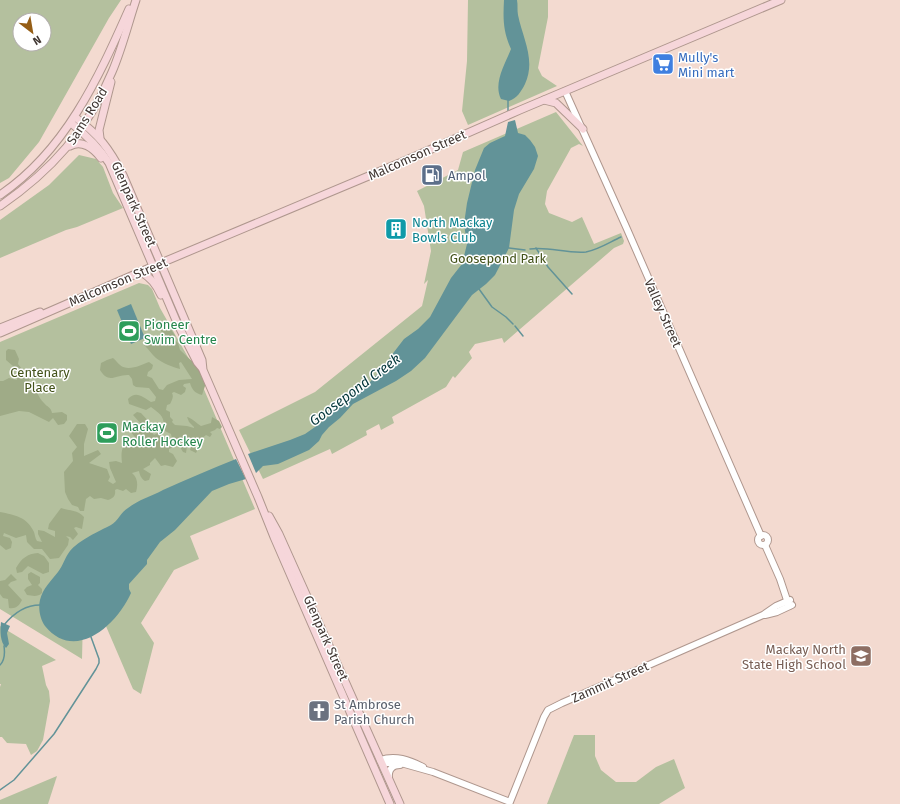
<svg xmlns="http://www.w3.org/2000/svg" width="900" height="804" font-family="'Fira Sans',sans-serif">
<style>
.green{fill:#b4c09e;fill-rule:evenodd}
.forest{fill:#9fab87}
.water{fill:#629398}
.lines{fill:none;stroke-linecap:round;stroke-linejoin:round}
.stream{stroke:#629398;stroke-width:1.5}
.tertiary-casing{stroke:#af978e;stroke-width:8}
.secondary-casing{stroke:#af978e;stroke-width:9}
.tertiary{stroke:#fff;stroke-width:6}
.secondary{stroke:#f6d6da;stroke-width:7}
.labels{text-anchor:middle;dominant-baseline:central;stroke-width:3;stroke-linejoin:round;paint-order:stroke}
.shop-label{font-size:13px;fill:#366cbe;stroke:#fff;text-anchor:start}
.street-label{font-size:13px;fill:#413733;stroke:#fff}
.service-label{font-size:13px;fill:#4e5e75;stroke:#fff;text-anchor:start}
.culture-label{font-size:13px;fill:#0d838f;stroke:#fff;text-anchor:start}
.park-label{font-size:13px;fill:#435219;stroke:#fff}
.leisure-label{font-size:13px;fill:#27864d;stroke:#fff;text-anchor:start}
.education-label{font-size:13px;fill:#785e54;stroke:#fff;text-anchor:end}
.worship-label{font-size:13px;fill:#5b616d;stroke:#fff;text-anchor:start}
.water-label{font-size:14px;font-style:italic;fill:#03363a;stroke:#fff}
</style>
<rect width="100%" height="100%" fill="#f3dad0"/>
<g class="green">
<path d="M0,0H121L109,18L39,142L9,178L0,183ZM20,20H44V44H20Z"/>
<path d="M468,0H548V17L538,68L542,76L557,86L468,125L462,111L467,61Z"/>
<path d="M556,112L583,146L579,144L571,148L547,191L545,204L549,213L572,222L582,217L594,244L621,233L624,241L623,244L614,248L504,343L502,338L475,344L469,352L472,358L455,378L453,376L446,387L392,417L394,423L381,430L379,424L366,431L367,435L332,454L330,449L263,479L239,430L315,392L422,306L428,280L424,284L431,251L424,206L417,191L458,170L463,152Z"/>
<path d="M79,155L96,159L103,167L113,193L123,208L77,227L66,230L0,258V220L49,185Z"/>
<path d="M139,283L148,285L152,289L160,308L197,373L255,509L190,536L199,559L174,570L141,623L154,643L141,694L133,689L84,575L82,659L0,609V342Z"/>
<path d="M0,626L56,660L42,666L46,685L49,691L50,701L43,740L37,751L31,755L26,744L7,743L2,737H0V687L1,684H0Z"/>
<path d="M574,735H595V756L601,770L616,782H636L656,767L674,759L685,788L659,804H547Z"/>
<path d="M57,776L48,804H0V800Z"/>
</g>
<g class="forest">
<path d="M166,322L174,334L175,336L173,338L178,343L180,350L196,365L206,383L202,395C195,393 192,390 190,383L184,384L183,386L186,388L185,392L181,395L174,392L172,393C174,397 172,400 170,404L167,405L166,410L170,412V417L173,420L172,422L175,425L187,426L194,428V427L189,422L187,417C192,418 196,423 201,426L211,423L212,417L219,421L222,427L220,429L217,428L215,430L210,432L212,434L210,437L206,435L195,444V446L199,447L196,453L190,450L191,447L187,446L186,453L183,452L179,445L169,449V452L173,454L177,461L173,467L165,465L161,466L155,458L150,463V465L143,469L151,474L149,480L145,481C141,478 140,476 139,471L132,473C138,478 138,485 136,492L131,493L126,489L123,491L117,489L115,490C116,496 113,498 108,500L101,498L94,499L90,496L86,499L84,511H80L78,507L72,505L68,499L65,492L64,472L73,461L72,453L77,447L69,436L77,424H85L88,429L84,444V456L98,450L101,454L89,463L107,469L110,477L108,481L113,484L116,482L110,468L109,462L116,461L122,463C121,454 121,448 127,441L135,442V437L130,431L134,427H140L142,425L133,415L137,412L141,413L151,424L149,429L154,435L158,433L162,438L167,441L172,439L171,434L163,430C166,417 160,414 151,407L146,410L129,404L128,399C136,390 143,397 151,402L155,401L156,397L149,388L136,387L133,385L132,379L129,375C116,374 109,385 100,370L101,363L107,360L113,358C116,360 117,363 120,365C128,372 141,365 149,362L153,365L152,369L148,372L147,376L152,378L159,389L163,390L167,385L179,380L192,379L181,362L179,363L180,369C173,367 162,363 156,358C151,354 149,349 144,345L152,339L165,337L161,331L160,325Z"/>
<path d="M8,349L15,350L19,359L18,364L22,369H29L33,373L29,381C36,386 38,398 44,403C47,407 51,407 52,413L62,412L67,415V420L64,424L58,425L53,418L49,422L29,412L19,411L0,416V381H3L9,378L17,380L18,373L13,366L6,360V351Z"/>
<path d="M61,508C70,511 78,510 84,517L82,529L76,527L74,528L78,534L73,540L70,537L66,536L69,539L68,545L59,558L50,559L42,549H34L27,542L26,535L16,538L4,533L3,536L10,538L12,542L11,548L6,550L0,545V512C15,515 27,517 34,532C35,535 35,538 37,541L42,542L38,534V530L44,531L55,537V531L48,529L49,524Z"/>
<path d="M38,553L44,556L49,563V572L43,574L28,566L22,572L17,573L16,568C22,558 27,554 38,553Z"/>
<path d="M31,572L40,577V583L38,585L42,589V593C38,597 33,596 27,595L24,590L27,587L32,585L28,579V574Z"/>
<path d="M11,574L17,580L11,582L8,585L22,600C19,606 16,609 9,608L8,599L3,598L0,594V581L5,580Z"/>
</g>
<g class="water">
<path d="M504,0H517C518,5 517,10 518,15C523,39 536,60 525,84C521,92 517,98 509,101L501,99C493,83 505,64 511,49C503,31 503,19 504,0Z"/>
<path d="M515,120L518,133L525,135L530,140L535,147L538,156L534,169L519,194L514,210L509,248L495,275L486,284L472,295L425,358L411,371L396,381L353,404L340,418L329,427L322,435L319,441L309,450L278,464L263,466L256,473L248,454L290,440L305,434L315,427L329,416L350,393L357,391L370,382L382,369L394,352L404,339L418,329L430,317L451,278L462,264L467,244L464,224L467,203L475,170L484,148L490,143L505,136L508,122Z"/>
<path d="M131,304L145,338L131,344L117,310Z"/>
<path d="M236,459L246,479L229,484L212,491L175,530L160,542L147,560V564L129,584V589L131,593C117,625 75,663 45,626C40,619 38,608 40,600C43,588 51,581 58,572C63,566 65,557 70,551C78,541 99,531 111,525C118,521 121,512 128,508C138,500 152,496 163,490C187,479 211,469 236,459Z"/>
<path d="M1,622L10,626L7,633L9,644L6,648C0,642 0,631 1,622Z"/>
</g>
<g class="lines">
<g class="stream">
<path d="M508,99V112"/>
<path d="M509,248L525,250"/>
<path d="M536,248L548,267L572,294"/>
<path d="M530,249C548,246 567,254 586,252C598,250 610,242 621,237"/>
<path d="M479,289L492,307L506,317L513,324"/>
<path d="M515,326L523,336"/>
<path d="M4,625C13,614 24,605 40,605"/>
<path d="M0,665C5,660 5,653 4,646"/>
<path d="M0,790L14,780L54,734L96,669L99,663V659L91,637"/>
</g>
<g class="tertiary-casing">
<g id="tertiary">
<path d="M565,91L627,229L761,536"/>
<circle cx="763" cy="540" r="5"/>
<path d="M765,545L780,579L789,606"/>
<path d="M765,615L777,612L792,605"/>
<path d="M380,760C396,755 409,760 423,767"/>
<path d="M382,763H401L433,772L510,802L544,717L548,710L562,703L763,615L776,606L790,600"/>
<path d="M389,778C388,770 392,765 400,765"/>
</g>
</g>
<g class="secondary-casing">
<g id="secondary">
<path d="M544,100L556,103L583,129"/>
<path d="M75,117C99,135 109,148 123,175L202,360L203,370L258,497L274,537L390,804"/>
<path d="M71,123C86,135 99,147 109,163L178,325L197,362L202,368"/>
<path d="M100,138L99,130L111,82"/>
<path d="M70,146C82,139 94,149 101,158"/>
<path d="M0,195C65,151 98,79 129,9"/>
<path d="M0,206C51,171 88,130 112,72C122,49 128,24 136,0"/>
<path d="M141,272C151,278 156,284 161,295"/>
<path d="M0,328L40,312"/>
<path d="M0,333L161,263L402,162L520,110L781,0"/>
<path d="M269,516L279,534L400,804"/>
</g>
</g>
<use href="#tertiary" class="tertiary"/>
<use href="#secondary" class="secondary"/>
</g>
<defs>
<g id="supermarket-square" transform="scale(1.15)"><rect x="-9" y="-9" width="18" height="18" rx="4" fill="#3f7fe0" stroke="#fff"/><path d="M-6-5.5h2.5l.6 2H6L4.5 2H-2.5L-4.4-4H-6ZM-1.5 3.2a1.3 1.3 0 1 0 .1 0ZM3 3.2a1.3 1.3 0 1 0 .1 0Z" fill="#fff"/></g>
<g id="fuel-square" transform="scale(1.15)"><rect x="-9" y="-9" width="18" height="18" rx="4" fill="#5c6f8a" stroke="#fff"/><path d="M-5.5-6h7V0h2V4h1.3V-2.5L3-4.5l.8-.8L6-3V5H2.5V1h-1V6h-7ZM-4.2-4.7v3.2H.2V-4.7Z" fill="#fff"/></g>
<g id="building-square" transform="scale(1.15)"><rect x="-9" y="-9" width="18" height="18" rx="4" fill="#0f9aa8" stroke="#fff"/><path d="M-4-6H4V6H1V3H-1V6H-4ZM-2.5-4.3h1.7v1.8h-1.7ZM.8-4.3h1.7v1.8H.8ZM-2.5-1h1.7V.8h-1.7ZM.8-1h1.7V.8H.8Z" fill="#fff"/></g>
<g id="stadium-square" transform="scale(1.15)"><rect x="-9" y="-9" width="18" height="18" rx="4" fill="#2e9e5b" stroke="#fff"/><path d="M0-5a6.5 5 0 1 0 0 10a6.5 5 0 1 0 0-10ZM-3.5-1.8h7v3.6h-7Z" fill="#fff"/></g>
<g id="school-square" transform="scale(1.15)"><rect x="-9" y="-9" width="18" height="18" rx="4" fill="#8d6e63" stroke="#fff"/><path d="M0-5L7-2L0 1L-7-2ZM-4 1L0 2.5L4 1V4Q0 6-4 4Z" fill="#fff"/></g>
<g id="church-square" transform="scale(1.15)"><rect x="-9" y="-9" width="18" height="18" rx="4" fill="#6b7280" stroke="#fff"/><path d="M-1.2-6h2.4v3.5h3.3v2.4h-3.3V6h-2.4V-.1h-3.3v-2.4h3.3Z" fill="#fff"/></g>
</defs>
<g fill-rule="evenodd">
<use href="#supermarket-square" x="663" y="64"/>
<use href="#fuel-square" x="432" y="175"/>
<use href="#building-square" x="396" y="229"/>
<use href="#stadium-square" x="129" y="331"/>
<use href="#stadium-square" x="107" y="433"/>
<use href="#school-square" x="861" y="656"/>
<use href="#church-square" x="319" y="711"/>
</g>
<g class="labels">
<g class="shop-label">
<text x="678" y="57">Mully's<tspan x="678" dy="15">Mini mart</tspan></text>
</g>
<g class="street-label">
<text transform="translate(87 116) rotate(-58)">Sams Road</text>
<text transform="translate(417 155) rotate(-24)">Malcomson Street</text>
<text transform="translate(134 204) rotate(66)">Glenpark Street</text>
<text transform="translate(118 282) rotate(-23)">Malcomson Street</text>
<text transform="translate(663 313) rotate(66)">Valley Street</text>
<text transform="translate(326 638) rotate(66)">Glenpark Street</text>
<text transform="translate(610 682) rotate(-24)">Zammit Street</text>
</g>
<g class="service-label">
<text x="448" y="175">Ampol</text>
</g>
<g class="culture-label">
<text x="412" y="222">North Mackay<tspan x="412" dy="15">Bowls Club</tspan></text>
</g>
<g class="park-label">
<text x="498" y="258">Goosepond Park</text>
<text x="40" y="372">Centenary<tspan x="40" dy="15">Place</tspan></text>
</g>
<g class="leisure-label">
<text x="144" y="324">Pioneer<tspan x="144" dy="15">Swim Centre</tspan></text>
<text x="122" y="426">Mackay<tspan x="122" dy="15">Roller Hockey</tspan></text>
</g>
<g class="education-label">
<text x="846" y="649">Mackay North<tspan x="846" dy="15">State High School</tspan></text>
</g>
<g class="worship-label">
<text x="334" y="704">St Ambrose<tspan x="334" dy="15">Parish Church</tspan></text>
</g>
<g class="water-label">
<text transform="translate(355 390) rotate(-37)">Goosepond Creek</text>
</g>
</g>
<g transform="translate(32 32) rotate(149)"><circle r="19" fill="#ffffff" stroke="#b3afad"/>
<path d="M0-3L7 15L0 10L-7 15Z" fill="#955e16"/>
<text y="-6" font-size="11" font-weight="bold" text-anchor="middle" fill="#413733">N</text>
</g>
</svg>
